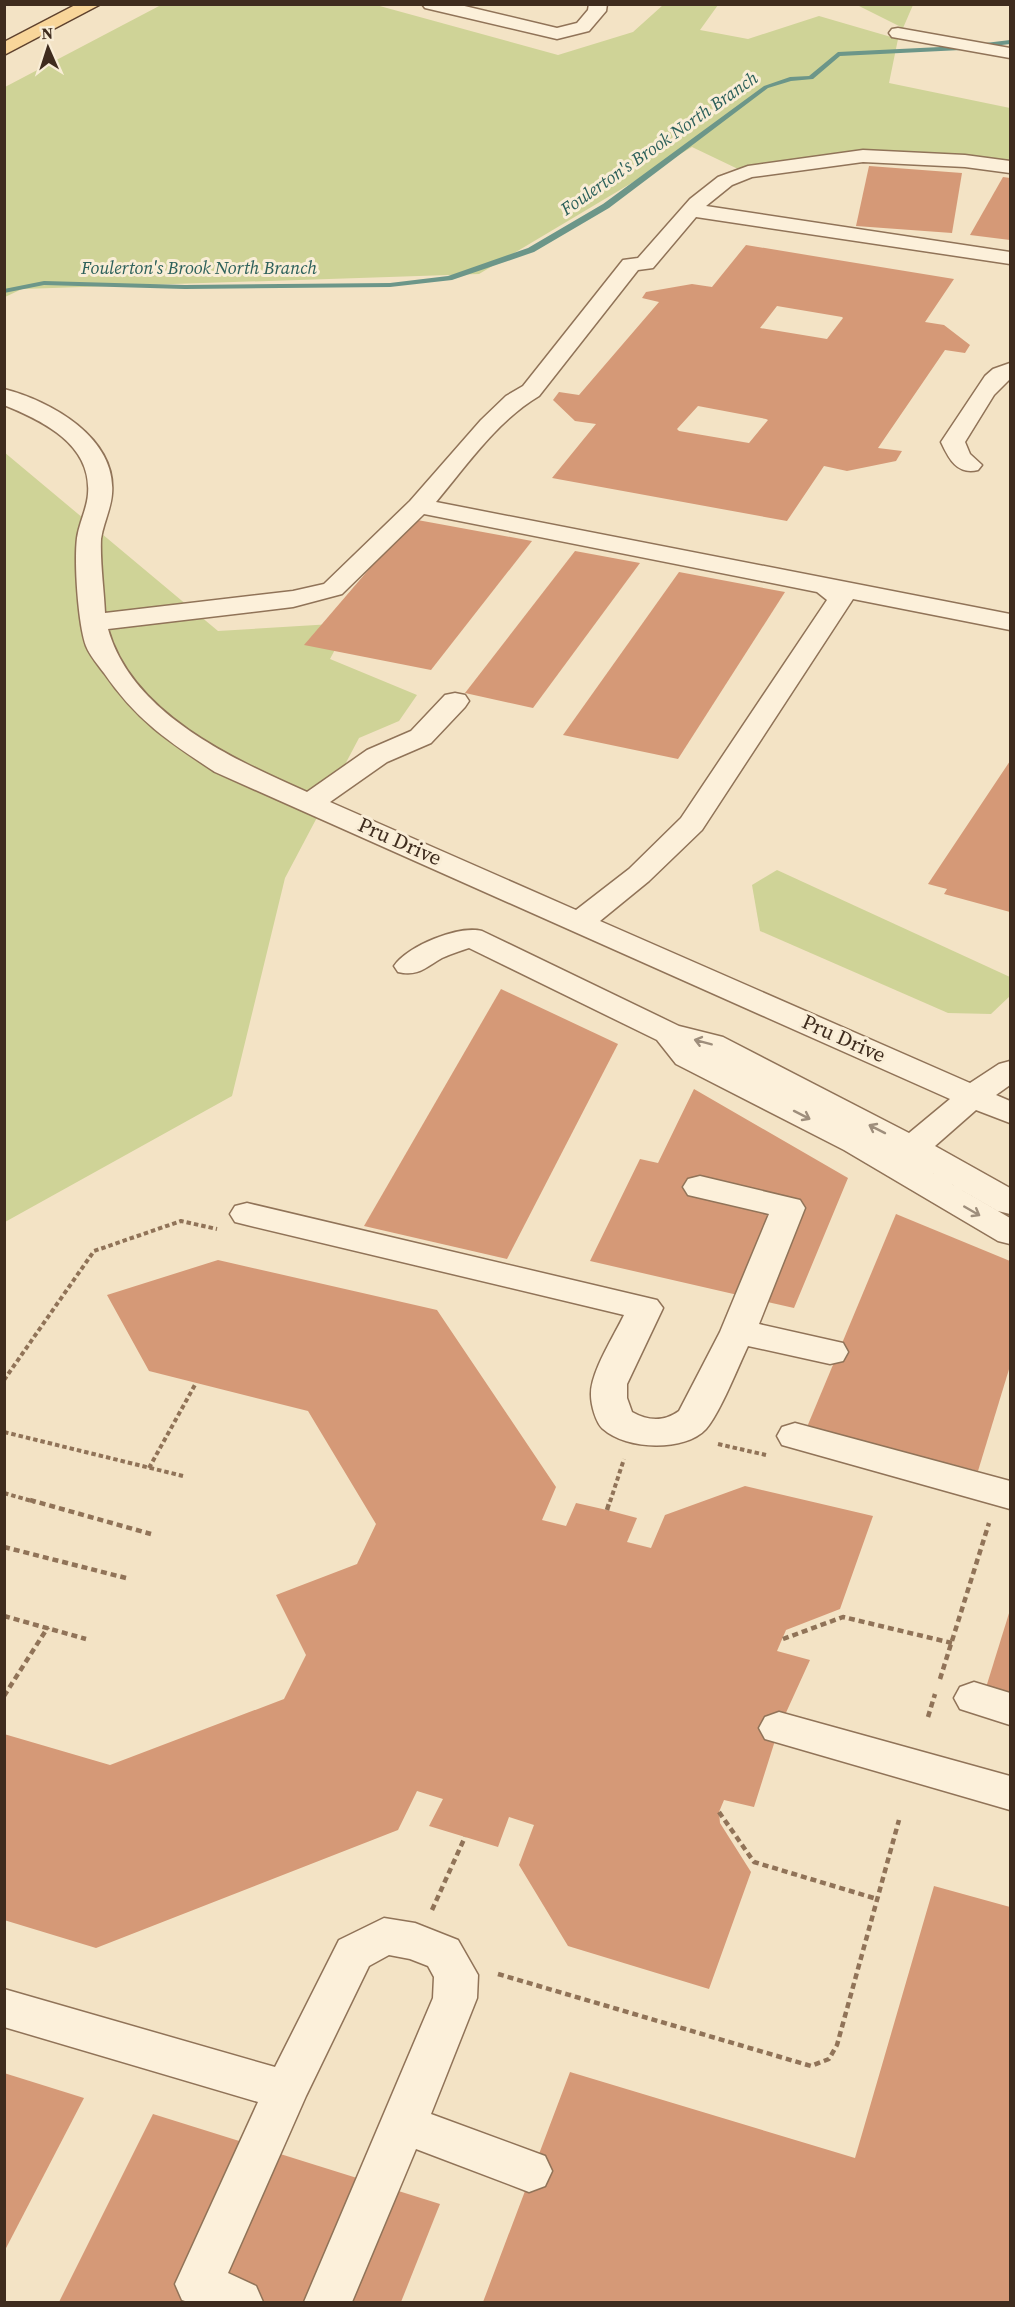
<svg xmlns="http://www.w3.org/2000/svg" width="1015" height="2307" font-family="'Source Serif 4',serif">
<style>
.green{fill:#cfd397}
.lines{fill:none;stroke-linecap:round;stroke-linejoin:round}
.stream{fill:#6c9689;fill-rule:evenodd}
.building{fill:#d59977;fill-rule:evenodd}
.minor-casing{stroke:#907358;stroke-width:3}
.major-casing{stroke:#5e412d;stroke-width:3}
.path-far1{stroke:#907358;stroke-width:4;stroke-dasharray:4.5 3;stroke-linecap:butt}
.path{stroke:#907358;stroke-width:4.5;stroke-dasharray:6 4;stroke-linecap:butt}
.minor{fill:#fcf0da;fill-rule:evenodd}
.major{fill:#f9d69a;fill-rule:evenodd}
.oneway{stroke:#9e8e7c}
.labels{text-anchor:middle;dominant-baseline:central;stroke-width:6;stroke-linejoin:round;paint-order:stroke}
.far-water-label{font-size:18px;font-style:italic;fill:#2c605a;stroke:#f9edd6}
.street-label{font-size:21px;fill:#3f2c1e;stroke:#f9edd6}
</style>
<rect width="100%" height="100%" fill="#f3e3c5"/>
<g class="green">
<path d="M161,5H376L558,55L633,32L663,5H718L700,30L748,39L819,16L898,39L889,83L1010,108V165L861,153L738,169L692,147L479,274L22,289L5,297V87Z"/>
<path d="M857,5L913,4V5L903,28Z"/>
<path d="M4,452L218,631L349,623L330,659L417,695L399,721L359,738L285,878L232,1096L5,1222Z"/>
<path d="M777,870L1010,977V996L991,1014L948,1013L760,931L752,885Z"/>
</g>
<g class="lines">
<path class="stream" d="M1010,40V44L961,50L840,56L813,79L791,81L768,88L609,208L534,252L452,280L390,287L185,289L44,285L4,293V289L44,281L185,285L390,283L448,276L528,248L603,204L764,86L790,77L809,76L838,52L961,46Z"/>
</g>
<g class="building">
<path d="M869,166L962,173L952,233L856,226Z"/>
<path d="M1003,177L1010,178V240L970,235Z"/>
<path d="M746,245L954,279L925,322L944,325L970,345L965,353L945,350L878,448L902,451L896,461L847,471L824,466L787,521L552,478L596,424L575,421L553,400L559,392L579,395L659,302L642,298L646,292L692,284L712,287ZM777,306L842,317L843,318L827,339L760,328ZM698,406L766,419L768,420L749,443L679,431L677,429Z"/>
<path d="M412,519L532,541L431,670L304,645Z"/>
<path d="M575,551L640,563L533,708L465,693Z"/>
<path d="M679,572L785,592L678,759L563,735Z"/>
<path d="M1010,761V912L944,894L947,889L928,884Z"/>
<path d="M501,989L618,1044L507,1259L364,1226Z"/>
<path d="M694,1089L848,1178L794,1308L590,1261L640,1159L658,1163Z"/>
<path d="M896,1214L1010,1261V1366L978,1471L807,1427Z"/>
<path d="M218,1260L437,1310L556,1487L542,1520L566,1526L576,1503L607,1510L637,1518L627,1542L651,1548L665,1515L745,1486L873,1516L840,1609L786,1630L777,1651L810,1660L779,1728L754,1807L724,1800L719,1812L720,1823L751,1872L709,1989L568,1946L519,1865L534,1825L509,1817L498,1847L429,1826L443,1799L417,1791L398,1830L96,1948L4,1920V1734L110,1765L284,1699L306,1655L276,1595L357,1564L376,1524L308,1411L149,1371L107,1295Z"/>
<path d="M1010,1610V1702L984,1694Z"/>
<path d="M934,1886L1010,1907V2302H483L570,2072L855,2158Z"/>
<path d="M4,2073L84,2098L4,2252Z"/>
<path d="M153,2114L440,2204L401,2302H59Z"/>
</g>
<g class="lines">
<g class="minor-casing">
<g id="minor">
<path d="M422,4H456L557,28L577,23L588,10L589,4H607L606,11L589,31L557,39L425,8Z"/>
<path d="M898,28L1010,48V58L892,37L889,33L892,29Z"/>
<path d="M863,150L965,155L1010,161V173L965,167L863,162L752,177L732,185L706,206L1010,252V264L696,217L653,268L638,270L539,396C497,421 467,465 436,502L1010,614V630L853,599L702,830L649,881L600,921L970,1083L999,1064L1010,1061V1085L996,1095L1010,1101V1123L976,1110L935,1146L1010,1188V1214L998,1211L915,1163L1010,1218V1244L998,1241L844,1150L676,1064L657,1040L469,948C460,951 450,954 442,958C426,967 418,977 398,972L394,966C407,946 459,925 482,931L679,1026L723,1037L909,1133L950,1099L215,772C168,741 137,721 104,673C98,665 90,656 86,646C78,624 74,562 77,538C79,523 87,509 88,494C92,444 43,421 4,405V389C51,401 117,438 112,494C111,509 103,524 101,539C100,563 104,589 105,613L293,591L324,584L410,501L481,420L506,396L523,386L623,260L638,258L690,199L718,177L748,166ZM424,514L817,592L827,600L681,818L629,869L576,910L330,802L387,762L431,743L465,707L469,701L465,695L455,693L445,695L411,731L367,750L307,792C233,759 132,714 108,629L293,607L342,594Z"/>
<path d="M1010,363V379L994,395L965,442L970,454L982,465L978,470C957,475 949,459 941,442L985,376L993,369Z"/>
<path d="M700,1176L800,1200L805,1208L759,1324L843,1343L848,1352L843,1361L830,1364L748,1346C738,1367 720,1413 706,1429C685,1452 626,1450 603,1429C596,1423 591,1405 591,1395C590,1373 614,1336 624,1315L247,1225L235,1222L230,1214L235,1206L247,1203L657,1300L663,1308L627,1384V1398L632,1412C648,1421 664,1422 679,1411L720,1332L769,1214L688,1195L683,1187L688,1179Z"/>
<path d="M795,1423L1010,1481V1509L782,1445L777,1436L782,1427Z"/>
<path d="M974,1682L1010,1693V1725L960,1709L954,1698L960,1687Z"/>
<path d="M779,1712L1010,1776V1810L765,1739L759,1728L765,1717Z"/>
<path d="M384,1918L415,1923L458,1940L478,1975L477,1998L431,2114L545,2156L552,2171L545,2186L529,2192L416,2149L352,2302H304L433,1998L434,1977L428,1966L410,1959L389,1955L369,1966L306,2096L228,2273L256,2286L263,2302H188L182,2300L175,2284L258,2102L4,2027V1989L275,2067L339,1940Z"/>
</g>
</g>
<g class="major-casing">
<path id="major" d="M77,4H101L4,55V42Z"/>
</g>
<g class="path-far1">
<path d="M4,1380L94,1251L181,1221L217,1229"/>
<path d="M4,1432L183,1476"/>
<path d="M718,1444L766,1455"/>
<path d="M149,1468L196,1383"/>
<path d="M4,1493L35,1502"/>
<path d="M610,1502L624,1459"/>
</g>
<g class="path">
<path d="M30,1500L151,1534"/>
<path d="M607,1510L610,1500"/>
<path d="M4,1547L126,1578"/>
<path d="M4,1616L86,1639"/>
<path d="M783,1639L843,1617L952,1643"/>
<path d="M940,1679L989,1523"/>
<path d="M4,1696L48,1627"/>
<path d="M928,1717L935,1694"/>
<path d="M719,1812L754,1862L877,1899"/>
<path d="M432,1910L465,1837"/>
<path d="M498,1974L811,2066L829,2059L837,2045L899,1820"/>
</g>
<use href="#minor" class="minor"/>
<use href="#major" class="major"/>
</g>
<defs><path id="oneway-shaft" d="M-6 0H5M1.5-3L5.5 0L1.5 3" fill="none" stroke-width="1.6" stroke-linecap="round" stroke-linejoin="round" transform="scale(1.5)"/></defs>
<g class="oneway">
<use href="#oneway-shaft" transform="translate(703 1042) rotate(-165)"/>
<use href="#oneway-shaft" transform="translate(802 1115) rotate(27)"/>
<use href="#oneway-shaft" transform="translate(877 1129) rotate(-153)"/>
<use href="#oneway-shaft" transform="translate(972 1211) rotate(30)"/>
</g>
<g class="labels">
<g class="far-water-label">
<text transform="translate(659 143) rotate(-35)">Foulerton's Brook North Branch</text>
<text x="199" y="267">Foulerton's Brook North Branch</text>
</g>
<g class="street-label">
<text transform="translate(400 841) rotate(24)">Pru Drive</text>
<text transform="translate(844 1038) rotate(24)">Pru Drive</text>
</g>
</g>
<rect width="1015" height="2307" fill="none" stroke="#3f2c1e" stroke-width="12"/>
<g transform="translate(48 48) rotate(357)" stroke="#f9edd6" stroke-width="4.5" paint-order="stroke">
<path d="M0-4.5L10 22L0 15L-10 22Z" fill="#3f2c1e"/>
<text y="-9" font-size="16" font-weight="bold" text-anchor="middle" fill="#3f2c1e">N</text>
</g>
</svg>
